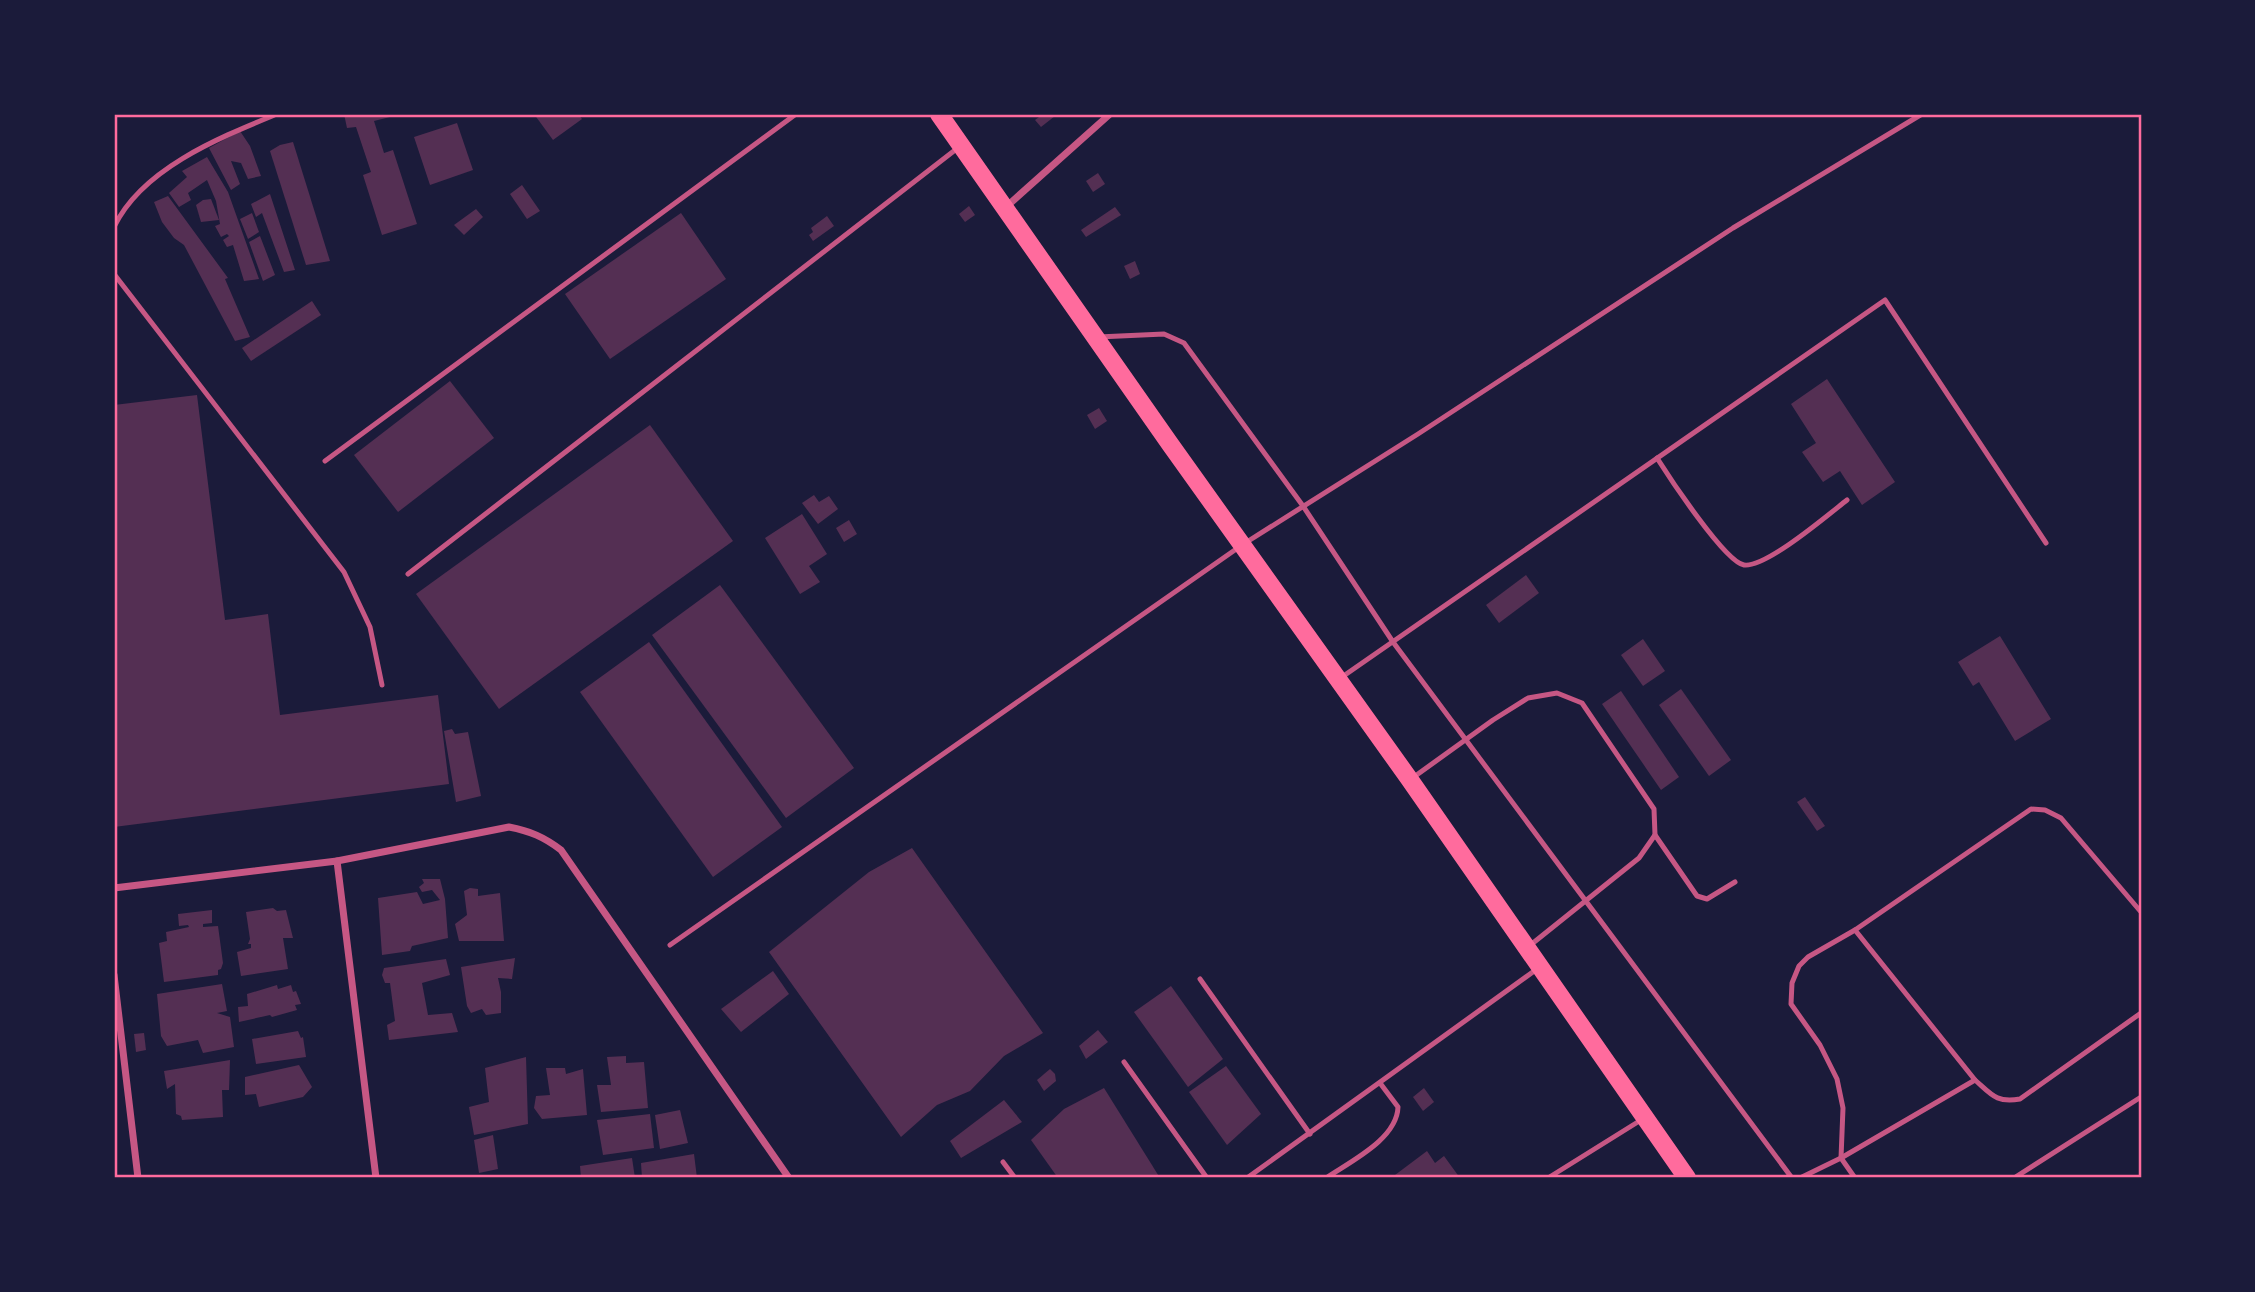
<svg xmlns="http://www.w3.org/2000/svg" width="2255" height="1292" font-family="'Public Sans',sans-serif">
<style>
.building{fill:#542f53}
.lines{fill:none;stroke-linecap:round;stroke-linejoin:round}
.service{stroke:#c65784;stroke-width:5}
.minor{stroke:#c65784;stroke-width:7}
.trunk{stroke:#ff6b9d;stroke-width:18}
.neatline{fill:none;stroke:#ff6b9d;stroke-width:2.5}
</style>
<rect width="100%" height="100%" fill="#1b1b3a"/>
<g class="building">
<path d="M344,114H402L374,121L384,153L393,150L417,224L382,235L363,175L371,172L356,127L347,128Z"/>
<path d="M534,114H578L582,119L553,140Z"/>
<path d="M1043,114L1055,116L1041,127L1035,120Z"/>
<path d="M457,123L473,170L430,185L414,137Z"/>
<path d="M240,131L250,146L261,176L248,179L241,163L231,161L240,184L231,190L209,148Z"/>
<path d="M293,142L330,261L306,265L270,151L280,145Z"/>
<path d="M207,157L228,192L259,279L244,281L233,245L227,247L223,240L229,236L227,234L221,237L215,226L220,224L216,201L207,180L188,193L191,200L179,207L169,193L187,177L182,171Z"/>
<path d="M1098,173L1105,184L1093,192L1086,181Z"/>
<path d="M522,185L540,211L527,219L510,194Z"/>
<path d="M270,194L295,270L284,272L262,213L256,217L251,204Z"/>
<path d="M168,196L228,278L225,279L250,337L235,341L184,245L174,238L162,222L154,202Z"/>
<path d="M211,199L219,220L201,222L196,205L203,200Z"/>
<path d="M969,206L975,215L965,222L959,214Z"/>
<path d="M1115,207L1121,215L1086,237L1081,230Z"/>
<path d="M476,209L483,217L464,235L454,225Z"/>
<path d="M252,213L259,232L248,239L240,219Z"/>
<path d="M681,213L726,279L610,359L565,294Z"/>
<path d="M827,216L834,226L813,241L809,235L813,232L811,228Z"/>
<path d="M260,236L275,275L263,281L249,242Z"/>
<path d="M1135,261L1140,274L1130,279L1124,266Z"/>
<path d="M312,301L321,315L251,361L242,348Z"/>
<path d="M1827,379L1895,482L1862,505L1840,471L1823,482L1802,452L1816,443L1791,404Z"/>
<path d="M450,381L494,438L398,512L354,455Z"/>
<path d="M197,395L225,620L268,614L280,715L438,695L449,784L114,827V405Z"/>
<path d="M1099,408L1107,421L1095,429L1087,415Z"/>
<path d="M650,425L733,541L499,709L416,594Z"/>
<path d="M814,495L819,502L829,496L838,509L818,524L802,503Z"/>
<path d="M802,514L827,554L809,566L820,582L800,594L765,538Z"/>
<path d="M849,520L857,534L844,542L836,528Z"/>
<path d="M1526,575L1539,593L1499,623L1486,605Z"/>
<path d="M720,585L854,768L786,818L652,635Z"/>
<path d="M2000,636L2051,719L2015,741L1979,682L1973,686L1958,662Z"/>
<path d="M1643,639L1665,671L1643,686L1621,655Z"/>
<path d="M649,642L782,827L713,877L580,692Z"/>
<path d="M1681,689L1731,760L1709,776L1659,705Z"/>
<path d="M1621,691L1679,777L1661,790L1602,704Z"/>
<path d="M452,729L455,734L468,732L481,796L456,802L444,731Z"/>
<path d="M1805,797L1825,826L1817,831L1797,802Z"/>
<path d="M912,848L1043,1033L1004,1056L970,1091L937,1105L901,1137L769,952L869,872Z"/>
<path d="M422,879H440L445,899L448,938L412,946L410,951L382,955L378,898L417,892L423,904L440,900L432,890L422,892L419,887L424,883Z"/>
<path d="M470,888L478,889V896L500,893L504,941H459L455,924L467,915L464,891Z"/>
<path d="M273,908L277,911L286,910L293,938H283L288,969L241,976L237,952L251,948V944H248L250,939L246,912Z"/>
<path d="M212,910V923L203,924V927L218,926L223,963L221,969L218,970V975L164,982L159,943L167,941L166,932L189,927L188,925L179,926L178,914Z"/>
<path d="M515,958L512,979L498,978L501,992V1013L486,1015L482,1009L471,1013L467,1006L461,967Z"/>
<path d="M446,959L450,975L422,983L428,1015L452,1013L458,1032L389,1040L387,1025L395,1021L390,983H385L382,975L384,968Z"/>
<path d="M773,971L789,994L741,1032L721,1009Z"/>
<path d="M222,984L227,1011L217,1013L230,1017L234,1047L203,1053L198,1040L167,1046L161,1036L157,994Z"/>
<path d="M277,985L278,989L291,985L293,992L296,991L301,1004L295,1005L297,1010L272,1017L270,1015L239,1022L238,1007L248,1006L247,994Z"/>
<path d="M1171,986L1223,1059L1188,1087L1134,1012Z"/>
<path d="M1098,1030L1108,1042L1086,1059L1079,1046Z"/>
<path d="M298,1031L301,1038L303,1037L306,1057L256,1064L252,1039Z"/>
<path d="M144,1033L146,1050L136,1052L134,1034Z"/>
<path d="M626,1056V1063L644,1062L648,1108L601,1112L597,1085H611L607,1057Z"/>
<path d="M526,1057L528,1124L474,1135L469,1107L489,1102L485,1068Z"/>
<path d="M230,1060L229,1090H222L223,1117L182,1120L181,1116L176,1114L175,1084L167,1089L164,1071Z"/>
<path d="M299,1065L312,1087L303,1097L259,1107L256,1094L245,1095V1077Z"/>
<path d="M1226,1066L1261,1114L1227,1145L1189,1092Z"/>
<path d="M546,1068H565L566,1074L583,1069L587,1115L542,1119L534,1108L536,1096L550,1095Z"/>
<path d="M1050,1069L1055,1074L1056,1081L1044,1091L1037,1080Z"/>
<path d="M1104,1088L1160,1178H1058L1031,1140L1064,1109Z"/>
<path d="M1424,1088L1434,1102L1423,1111L1413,1097Z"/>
<path d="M1004,1100L1022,1122L961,1158L950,1141Z"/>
<path d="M680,1110L688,1143L660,1149L655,1115Z"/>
<path d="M650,1114L654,1148L603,1155L597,1120Z"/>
<path d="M493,1135L498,1169L479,1173L474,1140Z"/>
<path d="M1427,1151L1435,1163L1444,1156L1460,1178H1391Z"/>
<path d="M694,1154L697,1178H642L641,1163Z"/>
<path d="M632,1158L635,1178H581L580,1166Z"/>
</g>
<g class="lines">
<g class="service">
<path d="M114,227C142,168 221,137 277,114"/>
<path d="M114,274L344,572L370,627L382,685"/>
<path d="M1098,337L1164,334L1184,343L1303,506L1393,642L1792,1178"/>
<path d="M1657,458C1669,477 1725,562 1744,565C1766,568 1829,514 1847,500"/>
<path d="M325,461L796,114"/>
<path d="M408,574L959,147"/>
<path d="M1342,677L1885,300L2046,543"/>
<path d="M1411,779L1493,720L1528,698L1557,693L1582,703L1654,809L1655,835L1639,858L1528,947"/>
<path d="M1655,835L1697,896L1707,899L1735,882"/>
<path d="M670,945L1242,545L1418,434L1733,228L1922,114"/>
<path d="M1200,979L1310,1134"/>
<path d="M1124,1062L1207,1178"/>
<path d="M1975,1080C1992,1095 1996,1103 2020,1099L2141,1013"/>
<path d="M1003,1162L1015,1178"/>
<path d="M1247,1178L1537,969"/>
<path d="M1326,1178C1351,1161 1397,1139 1398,1107L1380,1083"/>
<path d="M1548,1178L1641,1120"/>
<path d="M1800,1178L1841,1158L1975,1080L1855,930"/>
<path d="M1855,1178L1841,1158L1843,1108L1837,1079L1820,1045L1791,1004L1792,983L1799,966L1808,957L1855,930L2031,809L2045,810L2061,818L2141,912"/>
<path d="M2014,1178L2141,1097"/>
</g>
<g class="minor">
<path d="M1006,207L1110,114"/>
<path d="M337,861L376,1178"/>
<path d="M114,888L337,861L509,827C530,831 544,837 561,850L789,1178"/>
<path d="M114,975L138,1178"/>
</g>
<path class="trunk" d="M939,114L1170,444L1410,780L1687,1178"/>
</g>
<rect width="2255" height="1292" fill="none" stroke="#1b1b3a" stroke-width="231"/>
<rect x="116" y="116" width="2024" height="1060" class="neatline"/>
</svg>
